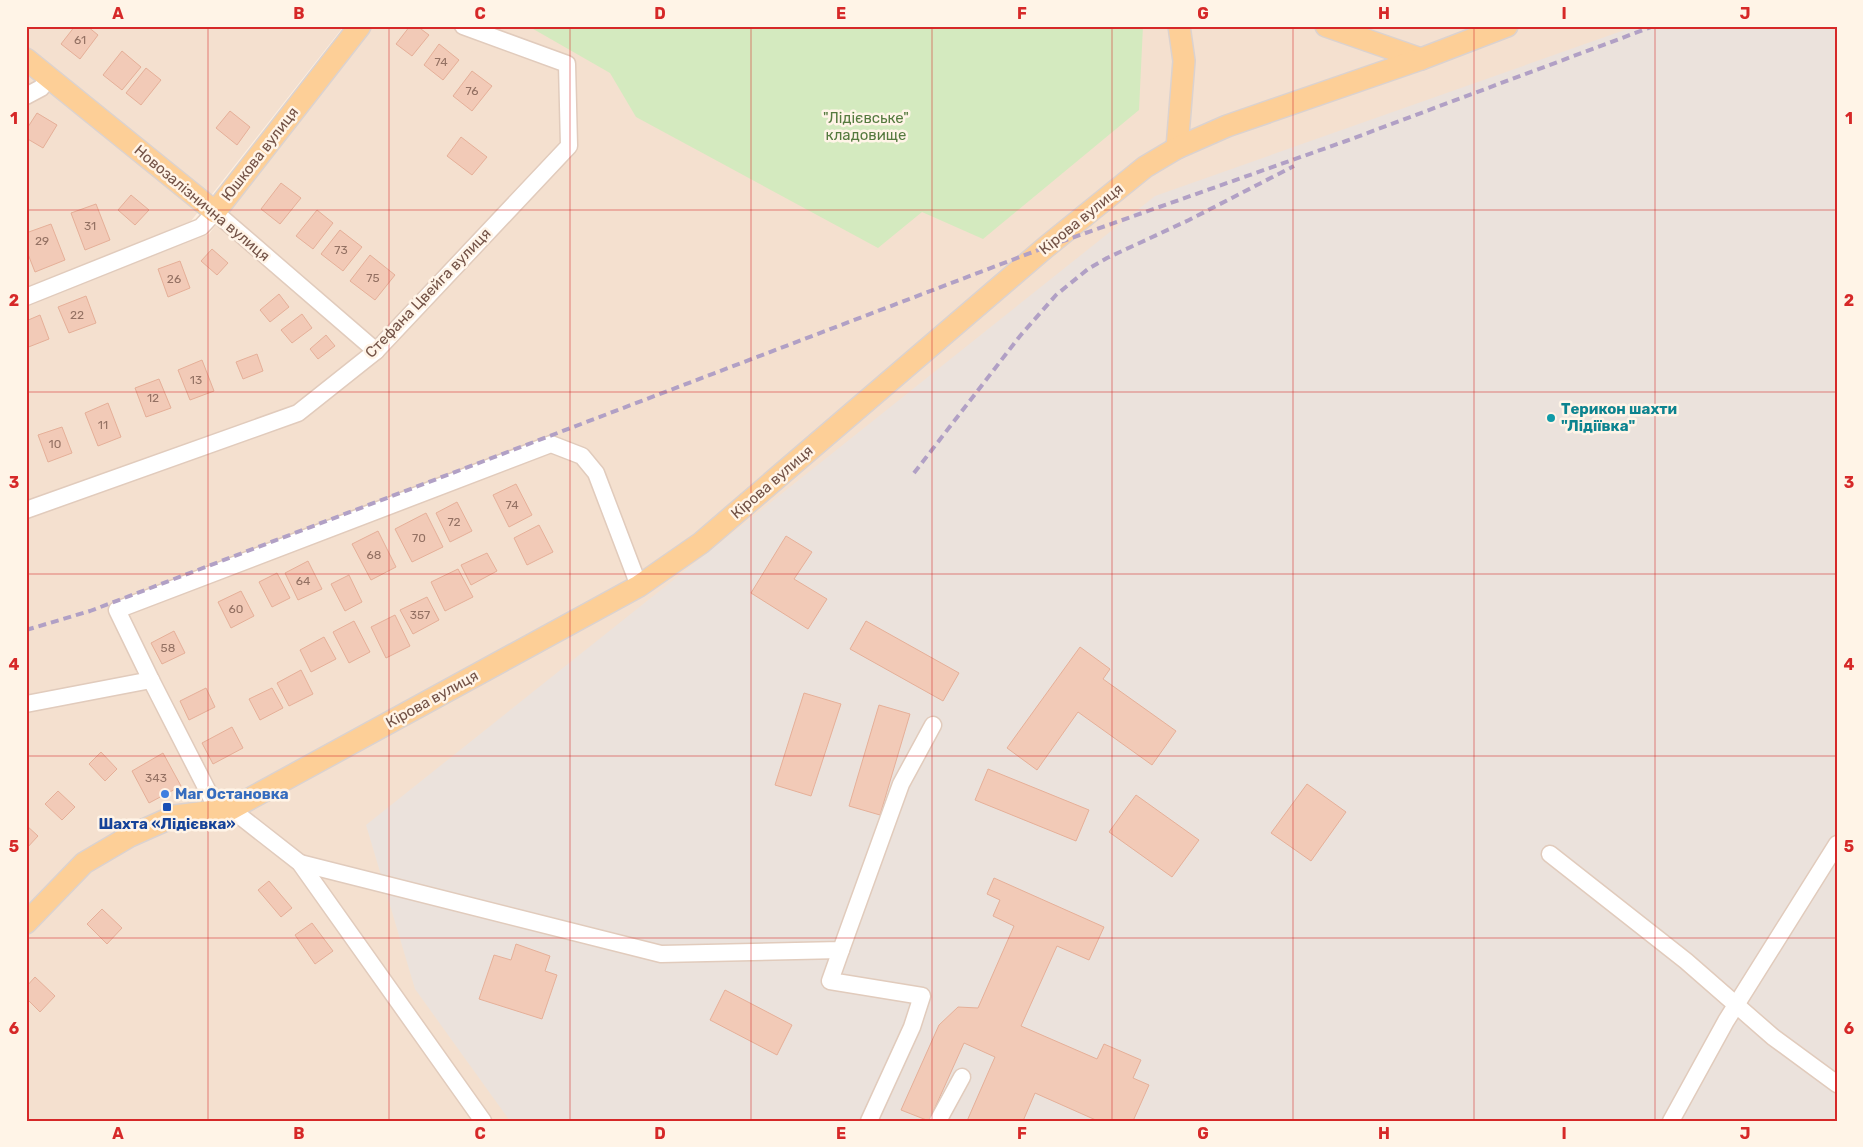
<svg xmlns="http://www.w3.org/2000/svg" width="1863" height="1147" font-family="Rubik,sans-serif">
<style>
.residential{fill:#f4e0cf}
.industrial{fill:#ebe2dc}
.green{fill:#d4eabf}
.building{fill:#f2cab7;stroke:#e5af98}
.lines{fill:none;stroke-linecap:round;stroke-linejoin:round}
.minor-casing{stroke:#e1cbbc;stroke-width:19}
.major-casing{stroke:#dbd2cf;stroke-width:24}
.minor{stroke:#fff;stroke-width:16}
.major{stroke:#fdcf97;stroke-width:21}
.rail{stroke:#b1a0c5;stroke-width:4;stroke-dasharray:8 5;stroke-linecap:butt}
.grid{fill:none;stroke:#d62828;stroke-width:1;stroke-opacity:0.55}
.culture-dot{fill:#0f9aa8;stroke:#fff4e7;stroke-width:2}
.shop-dot{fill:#3f7fe0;stroke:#fff4e7;stroke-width:2}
.transit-dot{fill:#1a4fb4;stroke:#fff4e7;stroke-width:2}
.labels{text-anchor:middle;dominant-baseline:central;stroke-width:5;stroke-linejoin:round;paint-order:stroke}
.number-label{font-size:12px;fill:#947163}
.park-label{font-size:15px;fill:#557a3f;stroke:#fff4e7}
.street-label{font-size:15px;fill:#745347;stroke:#fff4e7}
.culture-label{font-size:15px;font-weight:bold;fill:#0d838f;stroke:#fff4e7;text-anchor:start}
.shop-label{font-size:15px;font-weight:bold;fill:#366cbe;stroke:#fff4e7;text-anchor:start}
.transit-label{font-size:15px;font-weight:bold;fill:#164399;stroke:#fff4e7}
.neatline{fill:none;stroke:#d62828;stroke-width:2}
.grid-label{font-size:16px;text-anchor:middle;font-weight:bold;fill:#d62828}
</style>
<rect width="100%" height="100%" fill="#fdefe0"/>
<g class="residential">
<path d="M26,26H344L191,221L26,290Z"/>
<path d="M370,26H1837V1121H26V307L209,234Z"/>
</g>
<path class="industrial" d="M1636,26H1837V1121H510L415,989L366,825L1155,196Z"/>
<path class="green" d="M528,26H1143L1139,110L983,239L922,212L878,248L636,117L610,73Z"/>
<g class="building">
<path d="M75,26H87L98,35L80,59L61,44Z"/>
<path d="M410,26H417L429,35L412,56L396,44Z"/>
<path d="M439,44L459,60L443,80L424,65Z"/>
<path d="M122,51L141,67L122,90L103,75Z"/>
<path d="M146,68L161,80L141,105L126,93Z"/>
<path d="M472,71L492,86L472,111L453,96Z"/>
<path d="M230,111L250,127L237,145L216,128Z"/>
<path d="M37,113L57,125L43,148L26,138V130Z"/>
<path d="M461,137L487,157L472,175L447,156Z"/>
<path d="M281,183L301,198L280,224L261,209Z"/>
<path d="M131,195L149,210L135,225L118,210Z"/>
<path d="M96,204L110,240L85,250L71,213Z"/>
<path d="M317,210L333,223L313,249L296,236Z"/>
<path d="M51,224L65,260L35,272L26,249V233Z"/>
<path d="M340,230L362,247L343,271L321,254Z"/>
<path d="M212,249L228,263L217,275L201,261Z"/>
<path d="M370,255L395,275L375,300L350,281Z"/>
<path d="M180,261L190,288L168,297L158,269Z"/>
<path d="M279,294L289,307L270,322L260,310Z"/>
<path d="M86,296L96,323L69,333L58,307Z"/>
<path d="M302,314L312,328L292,343L281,330Z"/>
<path d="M40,315L49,339L26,348V321Z"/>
<path d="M326,335L335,346L318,359L310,349Z"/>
<path d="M257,354L263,371L243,379L236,362Z"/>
<path d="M202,360L214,391L190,400L178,370Z"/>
<path d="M159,379L171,408L146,417L135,388Z"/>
<path d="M108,403L121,437L98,446L85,413Z"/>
<path d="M62,427L72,453L48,462L38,435Z"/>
<path d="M516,484L532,515L509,527L493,495Z"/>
<path d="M457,502L472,531L450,542L436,513Z"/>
<path d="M426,513L443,547L412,562L395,529Z"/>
<path d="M539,525L553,552L527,565L514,538Z"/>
<path d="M378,531L396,567L371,580L352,544Z"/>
<path d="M786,536L812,552L794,579L827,599L808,629L751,593Z"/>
<path d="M487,553L497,571L471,585L461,565Z"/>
<path d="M308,561L322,589L298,600L285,573Z"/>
<path d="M458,569L473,597L445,611L431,582Z"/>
<path d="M277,573L290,598L272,607L259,582Z"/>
<path d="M349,575L362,602L345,611L331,584Z"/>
<path d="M241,591L254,616L231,628L218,602Z"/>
<path d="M427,597L439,620L413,634L400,610Z"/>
<path d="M395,615L410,646L386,658L371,627Z"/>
<path d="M354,621L370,652L349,663L333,632Z"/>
<path d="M866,621L959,673L943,701L850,649Z"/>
<path d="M174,631L185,653L162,664L151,643Z"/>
<path d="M324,637L336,659L311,672L300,650Z"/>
<path d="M1080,647L1110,669L1103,679L1176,731L1152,765L1078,712L1037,770L1007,748Z"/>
<path d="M301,670L313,694L289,706L277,683Z"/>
<path d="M206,688L215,707L189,720L180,701Z"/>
<path d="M272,688L283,708L260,720L249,699Z"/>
<path d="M804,693L841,704L811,796L775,785Z"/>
<path d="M879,705L910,714L880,815L849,806Z"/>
<path d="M232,727L243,748L213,764L202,743Z"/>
<path d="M101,752L117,769L105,781L89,764Z"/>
<path d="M163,753L181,786L149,803L132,771Z"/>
<path d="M988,769L1089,810L1076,841L975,800Z"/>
<path d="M1307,784L1346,812L1311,861L1271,833Z"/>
<path d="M58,791L75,807L62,820L45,804Z"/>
<path d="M1136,795L1199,840L1172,877L1109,832Z"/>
<path d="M26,825L38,836L26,849Z"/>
<path d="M994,878L1104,927L1089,960L1057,946L1021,1026L1097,1059L1104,1044L1141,1060L1133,1078L1149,1085L1133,1121H1098L1035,1093L1023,1121H967L995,1057L964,1043L929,1121L901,1110L939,1025L958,1007L978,1008L1014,926L993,916L1000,900L987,894Z"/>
<path d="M269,881L292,908L281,917L258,890Z"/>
<path d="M102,909L122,928L107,944L87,924Z"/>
<path d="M312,923L333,951L315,964L295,935Z"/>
<path d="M516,944L550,956L545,971L557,975L542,1019L479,999L494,955L511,960Z"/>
<path d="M35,977L55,996L40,1012L26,998V987Z"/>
<path d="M725,990L792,1025L777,1055L710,1020Z"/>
</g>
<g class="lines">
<g class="minor-casing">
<g id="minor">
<path d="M26,96L41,88L49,78"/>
<path d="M26,297L201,227L215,212L376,351"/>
<path d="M26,510L298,413L376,351L569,146L567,64L463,26"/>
<path d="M151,680L117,610L551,444L582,456L596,473L639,586"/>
<path d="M26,704L151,680L218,811"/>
<path d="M231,809L300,863L483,1121"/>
<path d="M1550,854L1686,961L1773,1037L1837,1084"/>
<path d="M300,863L661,954L841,950L901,784L933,725"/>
<path d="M841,950L830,981L922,996L912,1027L869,1121"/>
<path d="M938,1121L962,1077"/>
<path d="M1671,1121L1726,1021L1837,844"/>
</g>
</g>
<g class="major-casing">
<g id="major">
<path d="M1326,26L1421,59"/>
<path d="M26,59L215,212L360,26"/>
<path d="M1177,148L1184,61L1179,26"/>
<path d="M26,923L84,863L130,836L175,816L231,809L639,586L701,543L1046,247L1145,167L1177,148L1227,126L1421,59L1507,26"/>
</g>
</g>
<use href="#minor" class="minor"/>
<use href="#major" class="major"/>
<g class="rail">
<path d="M914,473L1020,336L1056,295L1088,269L1107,258L1189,220L1294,166"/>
<path d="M26,630L90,611L1046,247L1346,141L1654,26"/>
</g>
</g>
<path class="grid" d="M208,26V1121M389,26V1121M570,26V1121M751,26V1121M932,26V1121M1112,26V1121M1293,26V1121M1474,26V1121M1655,26V1121M26,210H1837M26,392H1837M26,574H1837M26,756H1837M26,938H1837"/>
<circle class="culture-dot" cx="1551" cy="418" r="5"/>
<circle class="shop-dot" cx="165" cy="794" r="5"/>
<rect class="transit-dot" x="162" y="802" width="10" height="10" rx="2.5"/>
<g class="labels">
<g class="number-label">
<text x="80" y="40">61</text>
<text x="441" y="62">74</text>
<text x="472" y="91">76</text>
<text x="90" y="226">31</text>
<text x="42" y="241">29</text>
<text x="341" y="250">73</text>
<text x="373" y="278">75</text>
<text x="174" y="279">26</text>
<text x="77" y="315">22</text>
<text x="196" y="380">13</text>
<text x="153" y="398">12</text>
<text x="103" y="425">11</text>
<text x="55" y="444">10</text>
<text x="512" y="505">74</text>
<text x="454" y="522">72</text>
<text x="419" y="538">70</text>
<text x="374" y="555">68</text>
<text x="303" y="581">64</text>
<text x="236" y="609">60</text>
<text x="420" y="615">357</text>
<text x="168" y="648">58</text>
<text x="156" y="778">343</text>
</g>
<g class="park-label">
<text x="866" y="118">"Лідієвське"<tspan x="866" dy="17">кладовище</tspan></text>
</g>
<g class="street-label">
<text transform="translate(260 154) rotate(-52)">Юшкова вулиця</text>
<text transform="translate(202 203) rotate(40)">Новозалізнична вулиця</text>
<text transform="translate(1081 219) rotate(-39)">Кірова вулиця</text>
<text transform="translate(428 293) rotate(-46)">Стефана Цвейга вулиця</text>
<text transform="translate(772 482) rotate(-41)">Кірова вулиця</text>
<text transform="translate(432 699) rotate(-29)">Кірова вулиця</text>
</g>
<g class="culture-label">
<text x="1561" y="409">Терикон шахти<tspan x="1561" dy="17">"Лідіївка"</tspan></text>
</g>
<g class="shop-label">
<text x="175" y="794">Маг Остановка</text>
</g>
<g class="transit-label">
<text x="167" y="824">Шахта «Лідієвка»</text>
</g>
</g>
<rect width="1863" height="1147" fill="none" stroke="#fff4e7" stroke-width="55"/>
<rect x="28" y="28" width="1808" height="1092" class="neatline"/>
<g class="grid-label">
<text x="118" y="19">A</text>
<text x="299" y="19">B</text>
<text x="480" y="19">C</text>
<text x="660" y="19">D</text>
<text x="841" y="19">E</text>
<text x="1022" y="19">F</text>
<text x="1203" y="19">G</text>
<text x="1384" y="19">H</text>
<text x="1564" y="19">I</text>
<text x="1745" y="19">J</text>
<text x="14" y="124">1</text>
<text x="1849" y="124">1</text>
<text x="14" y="306">2</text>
<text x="1849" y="306">2</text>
<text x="14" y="488">3</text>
<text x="1849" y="488">3</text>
<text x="14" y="670">4</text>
<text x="1849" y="670">4</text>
<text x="14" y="852">5</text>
<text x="1849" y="852">5</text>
<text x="14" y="1034">6</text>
<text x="1849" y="1034">6</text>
<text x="118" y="1139">A</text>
<text x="299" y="1139">B</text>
<text x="480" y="1139">C</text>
<text x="660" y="1139">D</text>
<text x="841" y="1139">E</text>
<text x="1022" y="1139">F</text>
<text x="1203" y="1139">G</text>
<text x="1384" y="1139">H</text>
<text x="1564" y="1139">I</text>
<text x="1745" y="1139">J</text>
</g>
</svg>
